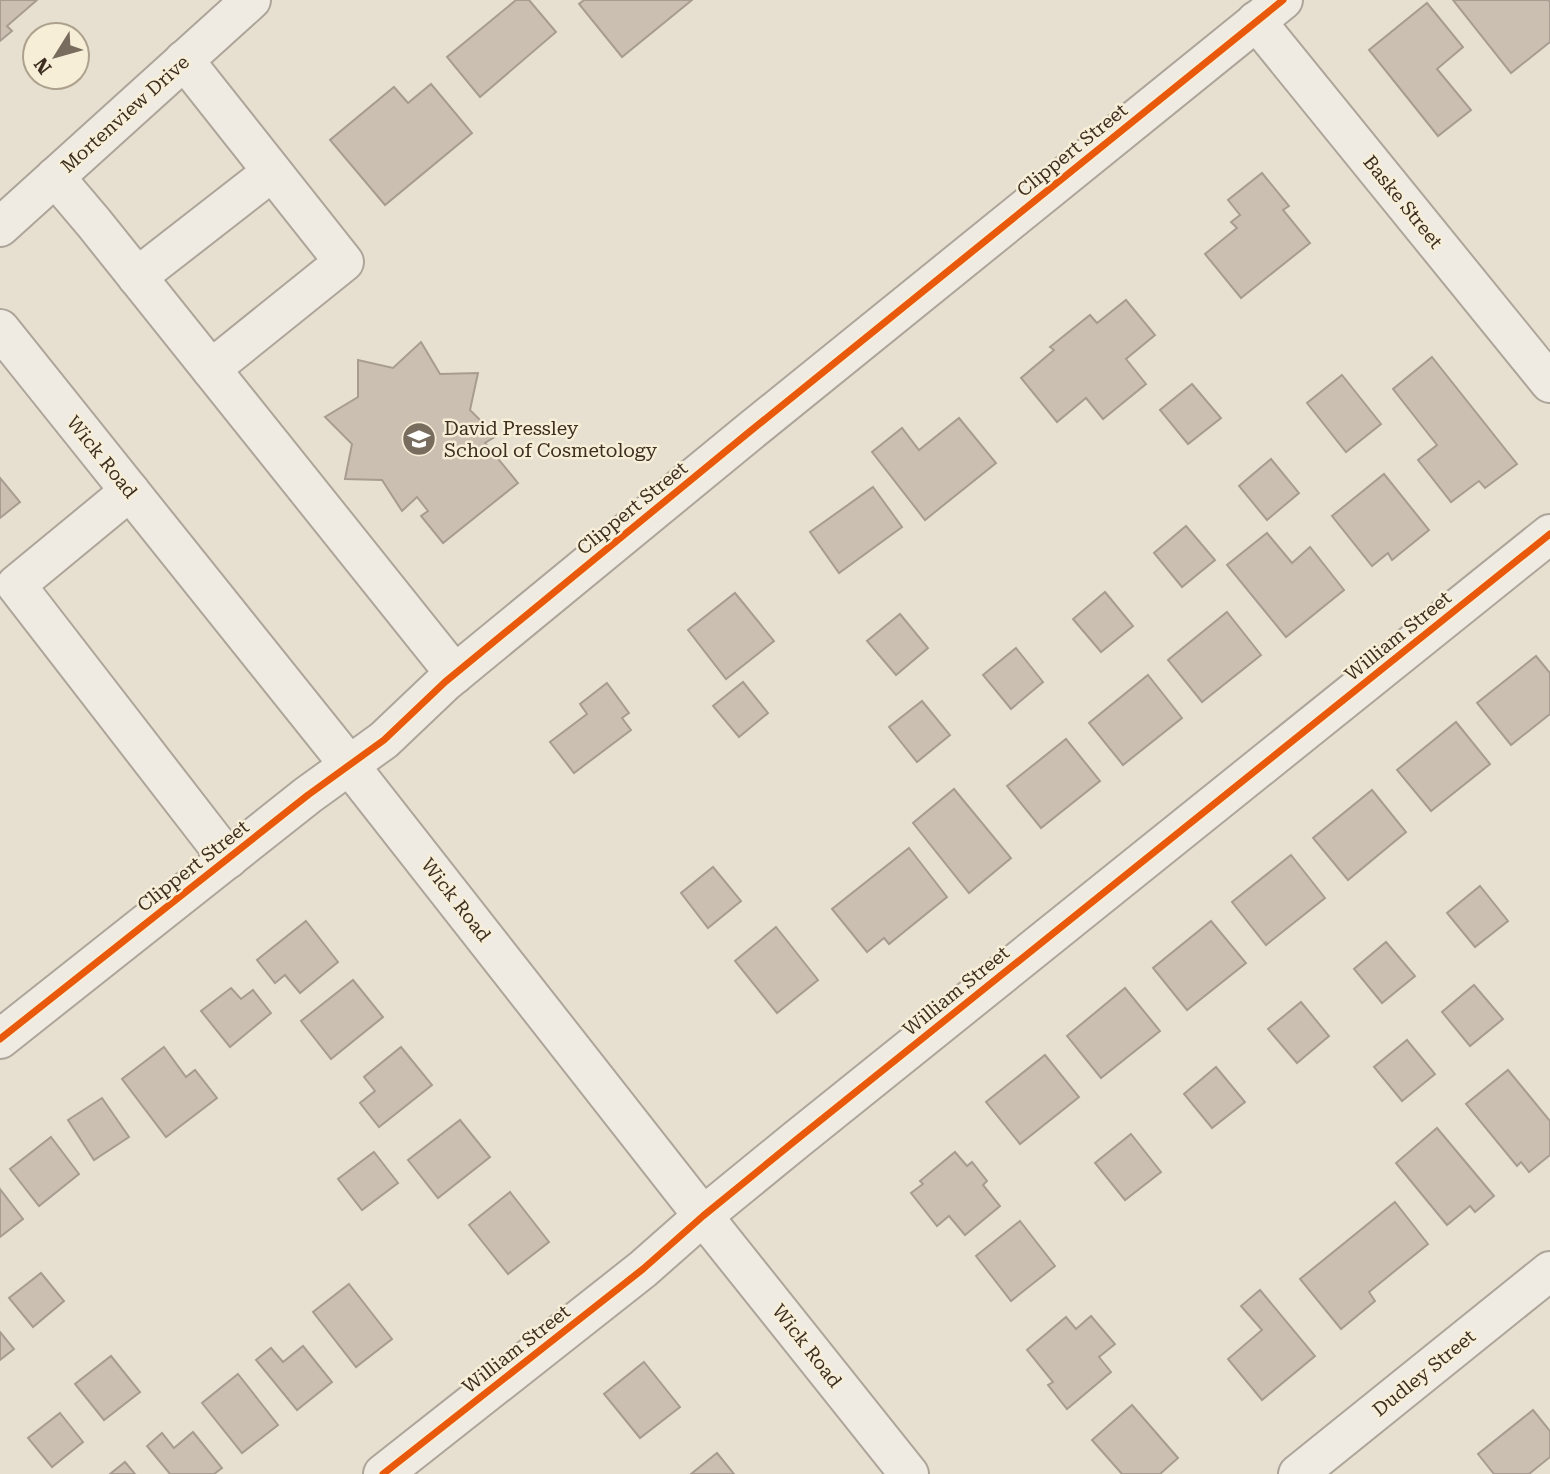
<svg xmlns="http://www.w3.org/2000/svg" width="1550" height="1474" font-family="'Roboto Serif',serif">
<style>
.building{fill:#cbbfb2;stroke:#a89c90;stroke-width:2}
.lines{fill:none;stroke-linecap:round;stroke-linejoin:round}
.minor-casing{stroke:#ada599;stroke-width:42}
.minor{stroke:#efebe3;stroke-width:38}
.cycleway-casing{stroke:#f7eed8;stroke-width:11}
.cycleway{stroke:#e8590c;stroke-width:7}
.labels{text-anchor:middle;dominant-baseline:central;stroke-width:5;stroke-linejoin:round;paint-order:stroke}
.street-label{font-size:19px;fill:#3d2e20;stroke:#f7eed8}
.poi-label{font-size:19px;fill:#3d2e20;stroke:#f7eed8;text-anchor:start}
</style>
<rect width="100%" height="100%" fill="#e7e0d1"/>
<g class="building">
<path d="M0,0H37L7,26L12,31L0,41Z"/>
<path d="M516,0H529L556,32L480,97L447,57Z"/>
<path d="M584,0H692L622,57L579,4Z"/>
<path d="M1453,0H1548L1550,2V42L1511,73Z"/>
<path d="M1427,3L1463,47L1437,69L1471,110L1438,136L1369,50Z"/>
<path d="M431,84L472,133L385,205L330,140L394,87L408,103Z"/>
<path d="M1262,173L1289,206L1283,210L1310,243L1241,298L1205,254L1237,228L1231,222L1240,215L1228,200Z"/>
<path d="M1126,300L1155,335L1126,359L1146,384L1103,419L1086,398L1057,422L1021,378L1054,350L1050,347L1090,315L1097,323Z"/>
<path d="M421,342L440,374L478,373L470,410L496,436L485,443L518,483L443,543L421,516L428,511L417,497L402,511L382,480L345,479L352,444L325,417L358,397V360L393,368Z"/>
<path d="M1432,357L1517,464L1485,488L1479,481L1451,502L1418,460L1437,445L1393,389Z"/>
<path d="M1342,375L1381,424L1346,452L1307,403Z"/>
<path d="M1192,384L1221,418L1188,444L1160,410Z"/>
<path d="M959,418L996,463L925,520L872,452L902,428L919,450Z"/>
<path d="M1271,459L1299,493L1267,520L1239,486Z"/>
<path d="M1384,474L1429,530L1392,560L1388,553L1372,566L1332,516Z"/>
<path d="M0,478L20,502L0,518Z"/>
<path d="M873,487L902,527L839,573L810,532Z"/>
<path d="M1186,526L1215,560L1182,587L1154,553Z"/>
<path d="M1267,533L1292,563L1310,547L1344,590L1286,637L1227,565Z"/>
<path d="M1105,592L1133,626L1101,652L1073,619Z"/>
<path d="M735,593L774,641L726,679L688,630Z"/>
<path d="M1227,612L1261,655L1202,702L1168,660Z"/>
<path d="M900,614L928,648L896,675L867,641Z"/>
<path d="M1016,648L1043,682L1011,709L983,675Z"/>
<path d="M1536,656L1550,673V714L1511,745L1477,703Z"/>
<path d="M1148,675L1182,718L1123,765L1089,723Z"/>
<path d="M743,682L768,713L739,737L713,706Z"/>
<path d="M607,683L629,713L622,718L631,730L574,773L550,742L587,714L580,704Z"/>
<path d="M922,701L950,735L917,762L889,727Z"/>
<path d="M1456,722L1490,764L1431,811L1397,770Z"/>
<path d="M1066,739L1100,781L1041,828L1007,786Z"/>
<path d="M954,789L1011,858L969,893L913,823Z"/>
<path d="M1372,790L1406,832L1348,880L1313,838Z"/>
<path d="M909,848L947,897L889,944L884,938L867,952L832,909Z"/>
<path d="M1291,855L1325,898L1266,945L1232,902Z"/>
<path d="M713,867L741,901L708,928L681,893Z"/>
<path d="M1480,886L1508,921L1475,947L1447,913Z"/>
<path d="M306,921L338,962L300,993L285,975L275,983L257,960Z"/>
<path d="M1211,921L1246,963L1187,1010L1153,968Z"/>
<path d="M776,927L818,980L777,1013L735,961Z"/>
<path d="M1386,942L1415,976L1382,1003L1354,969Z"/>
<path d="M353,980L383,1017L331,1059L301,1021Z"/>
<path d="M1474,985L1503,1019L1470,1046L1442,1012Z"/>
<path d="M231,988L241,999L253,990L271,1013L230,1047L201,1011Z"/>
<path d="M1125,988L1160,1031L1101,1078L1067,1036Z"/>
<path d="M1301,1002L1329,1036L1297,1063L1268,1029Z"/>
<path d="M1407,1040L1435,1074L1402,1101L1374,1067Z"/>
<path d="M164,1047L186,1077L195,1070L217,1098L166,1137L122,1079Z"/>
<path d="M401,1047L432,1085L379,1127L360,1103L375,1091L364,1077Z"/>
<path d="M1045,1055L1079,1097L1020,1144L986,1102Z"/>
<path d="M1216,1067L1245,1102L1212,1128L1184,1094Z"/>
<path d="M1508,1070L1550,1121V1155L1529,1172L1521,1162L1517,1166L1466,1104Z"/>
<path d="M102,1098L129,1137L94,1160L68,1120Z"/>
<path d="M460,1120L490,1157L438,1198L408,1160Z"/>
<path d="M1437,1128L1494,1196L1475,1212L1470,1206L1447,1225L1396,1163Z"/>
<path d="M1131,1134L1161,1172L1125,1200L1095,1163Z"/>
<path d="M51,1137L79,1174L39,1206L10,1169Z"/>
<path d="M374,1152L398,1183L362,1210L338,1179Z"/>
<path d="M955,1152L967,1166L972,1162L987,1181L983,1185L1000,1206L965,1235L949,1216L937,1226L911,1193L923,1184L920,1181Z"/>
<path d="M0,1189L23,1219L0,1237Z"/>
<path d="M510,1192L549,1242L508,1274L469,1225Z"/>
<path d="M1395,1202L1428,1244L1369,1292L1375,1301L1341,1329L1300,1279Z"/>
<path d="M1020,1221L1055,1266L1011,1301L976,1256Z"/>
<path d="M41,1273L64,1301L33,1327L9,1298Z"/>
<path d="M349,1284L392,1339L356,1367L313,1312Z"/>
<path d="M1260,1290L1315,1356L1262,1400L1228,1359L1262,1330L1241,1306Z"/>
<path d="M1091,1316L1115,1344L1099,1357L1111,1372L1067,1409L1048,1385L1053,1382L1027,1350L1066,1317L1076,1329Z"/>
<path d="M0,1332L14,1349L0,1360Z"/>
<path d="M303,1346L332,1382L297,1410L256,1360L271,1348L283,1362Z"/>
<path d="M111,1356L140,1392L104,1420L75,1384Z"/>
<path d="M644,1362L680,1407L640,1438L604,1394Z"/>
<path d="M238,1374L278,1425L242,1453L202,1403Z"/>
<path d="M1132,1405L1178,1458L1160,1474H1122L1092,1440Z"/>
<path d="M1533,1410L1550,1431V1457L1529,1474H1494L1478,1454Z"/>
<path d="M60,1413L83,1442L52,1467L28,1438Z"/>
<path d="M193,1432L222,1468L214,1474H170L147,1446L162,1433L174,1448Z"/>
<path d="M717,1453L734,1474H691Z"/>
<path d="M125,1462L135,1474H110Z"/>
</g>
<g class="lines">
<g class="minor-casing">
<g id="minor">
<path d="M1256,21L1550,383"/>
<path d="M184,60L344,262L211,369"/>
<path d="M55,177L94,223L455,674"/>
<path d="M0,227L251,0"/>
<path d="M137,277L272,172"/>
<path d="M0,329L350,766L703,1216L909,1474"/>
<path d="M130,491L16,585L228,859"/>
<path d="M0,1039L308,795L384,740L445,682L748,433L1283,0"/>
<path d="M383,1474L643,1269L703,1216L796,1140L1550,534"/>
<path d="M1298,1474L1550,1271"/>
</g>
</g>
<use href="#minor" class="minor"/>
<g class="cycleway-casing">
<g id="cycleway">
<path d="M0,1039L308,795L384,740L445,682L748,433L1283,0"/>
<path d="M383,1474L643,1269L703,1216L796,1140L1550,534"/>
</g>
</g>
<use href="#cycleway" class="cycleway"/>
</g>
<defs>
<g id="school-disc" transform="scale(1.75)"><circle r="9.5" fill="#786c5e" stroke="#f7eed8"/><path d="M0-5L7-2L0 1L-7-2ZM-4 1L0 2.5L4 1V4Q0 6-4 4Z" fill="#fff"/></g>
</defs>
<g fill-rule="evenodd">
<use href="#school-disc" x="419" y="439"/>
</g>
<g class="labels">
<g class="street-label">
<text transform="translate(125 114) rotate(-42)">Mortenview Drive</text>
<text transform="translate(1072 150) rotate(-39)">Clippert Street</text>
<text transform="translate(1403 202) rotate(51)">Baske Street</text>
<text transform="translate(102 457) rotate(51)">Wick Road</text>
<text transform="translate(632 508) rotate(-39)">Clippert Street</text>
<text transform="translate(1398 636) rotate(-39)">William Street</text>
<text transform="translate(193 866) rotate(-38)">Clippert Street</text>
<text transform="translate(456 900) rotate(52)">Wick Road</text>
<text transform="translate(956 991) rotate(-39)">William Street</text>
<text transform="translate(807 1346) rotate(52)">Wick Road</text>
<text transform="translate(516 1349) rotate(-38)">William Street</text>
<text transform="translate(1424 1373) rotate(-39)">Dudley Street</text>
</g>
<g class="poi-label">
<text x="444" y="428">David Pressley<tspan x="444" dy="22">School of Cosmetology</tspan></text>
</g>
</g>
<g transform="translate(56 56) rotate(233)"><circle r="33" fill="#f7eed8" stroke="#ada18e" stroke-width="2"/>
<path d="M0-5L12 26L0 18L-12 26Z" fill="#786c5e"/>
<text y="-10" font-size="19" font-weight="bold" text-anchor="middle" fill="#3d2e20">N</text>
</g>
</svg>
